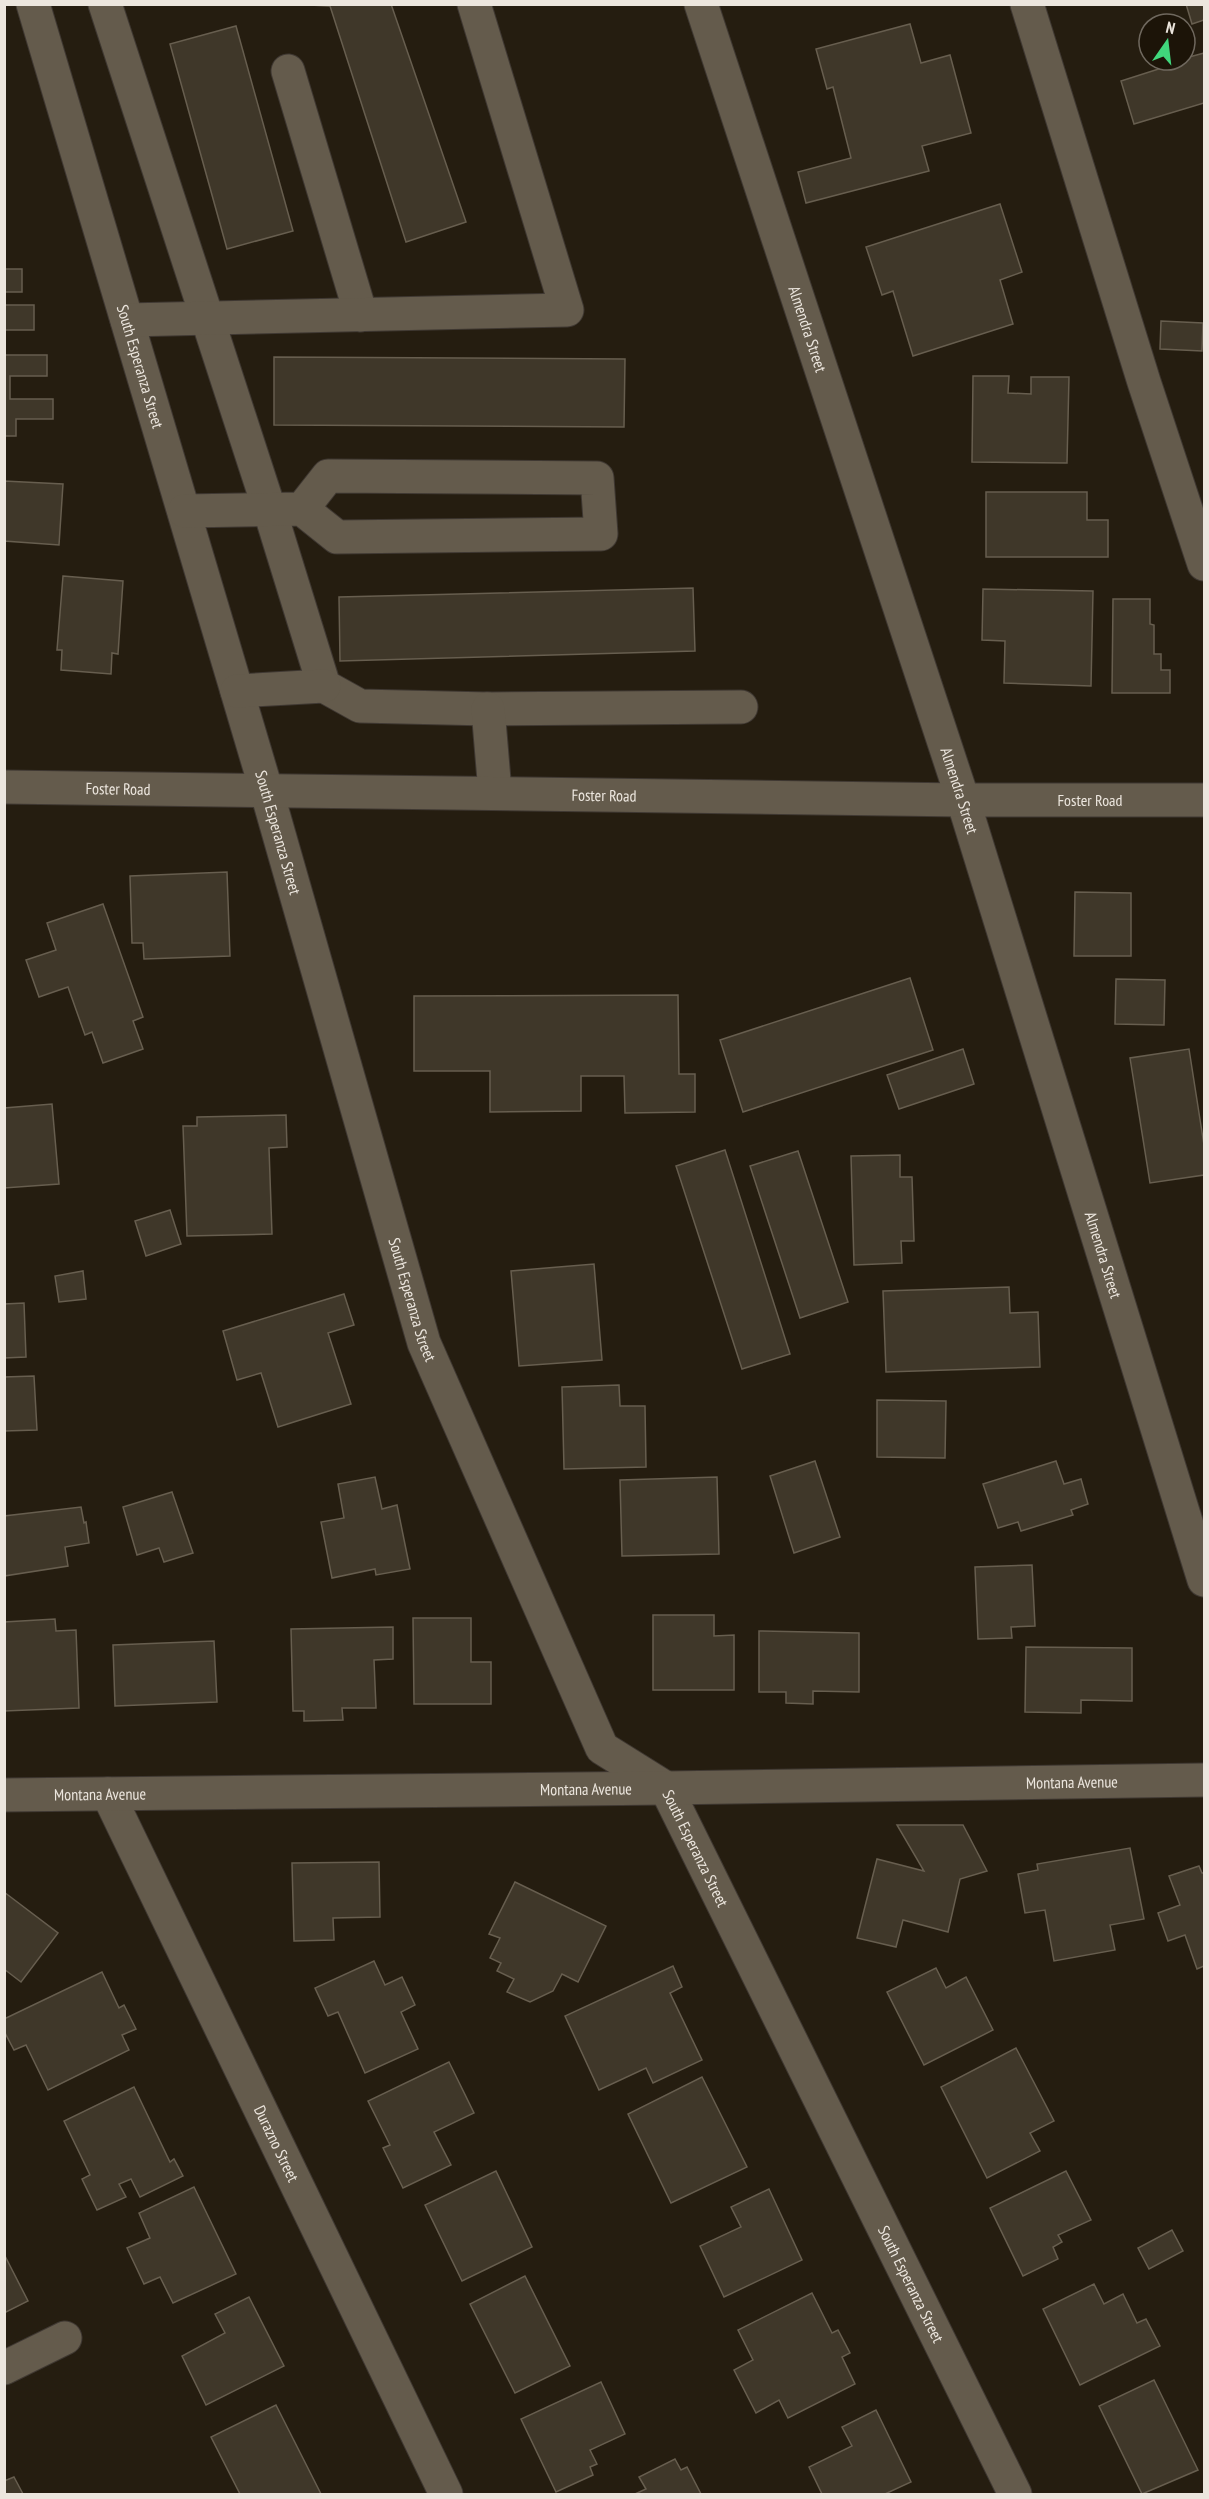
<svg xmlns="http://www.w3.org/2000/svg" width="1209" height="2499" font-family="'PT Sans Narrow',sans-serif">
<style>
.building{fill:#3f3729;stroke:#675e4f;stroke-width:1.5}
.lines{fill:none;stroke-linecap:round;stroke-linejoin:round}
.minor-casing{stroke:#3f3832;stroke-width:35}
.minor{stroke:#645b4c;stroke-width:33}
.labels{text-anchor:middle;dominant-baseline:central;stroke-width:6;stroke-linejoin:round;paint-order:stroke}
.street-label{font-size:16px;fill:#ece6de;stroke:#1c1408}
</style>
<rect width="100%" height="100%" fill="#251d10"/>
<g class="building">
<path d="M288,4H391L466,222L406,242L330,6Z"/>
<path d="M1186,4H1204V20L1192,24Z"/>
<path d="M910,24L921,63L950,55L971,133L922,146L929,171L806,203L798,172L851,158L833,87L827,89L816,49Z"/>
<path d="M236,26L293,231L227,249L170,44Z"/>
<path d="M1204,53V103L1134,124L1121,81L1168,66L1167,63Z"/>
<path d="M1000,204L1022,272L1000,280L1013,324L913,356L893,291L882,295L866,247Z"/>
<rect x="4" y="269" width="18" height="23"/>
<rect x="4" y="305" width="30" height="25"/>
<path d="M1161,321L1203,323L1202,351L1160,349Z"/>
<path d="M4,355H47V376H10V399H53V419H16V436H4Z"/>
<path d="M274,357L625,359L624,427L274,425Z"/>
<path d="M973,376H1009L1008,393L1031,394V377H1069L1067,463L972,462Z"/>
<path d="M4,481L63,484L59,545L4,541Z"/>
<path d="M986,492H1087V520H1108V557H986Z"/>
<path d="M63,576L123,581L118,654L112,653L111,674L61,670L62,650H57Z"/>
<path d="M693,588L695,651L340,661L339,597Z"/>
<path d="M983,589L1093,591L1091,686L1004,683L1005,641L982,640Z"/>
<path d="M1113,599H1150V624L1154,625V654H1161V670H1170V693H1112Z"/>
<path d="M227,872L230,956L144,959L143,943H132L130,876Z"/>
<path d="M1075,892L1131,893V956H1074Z"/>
<path d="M103,904L143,1017L133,1021L143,1049L103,1063L92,1032L85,1035L68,987L39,997L26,960L56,950L47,923Z"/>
<path d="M910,978L933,1050L743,1112L720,1040Z"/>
<path d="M1116,979L1165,980L1164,1025L1115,1024Z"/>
<path d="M678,995L679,1074H695V1112L625,1113L624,1076H581V1111L490,1112V1071H414V996Z"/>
<path d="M963,1049L974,1084L899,1109L887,1075Z"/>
<path d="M1189,1049L1204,1145V1175L1150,1183L1130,1058Z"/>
<path d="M52,1104L59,1184L4,1188V1108Z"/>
<path d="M286,1115L287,1147L269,1148L272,1234L187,1236L183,1126H197V1117Z"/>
<path d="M725,1150L790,1354L742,1369L676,1166Z"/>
<path d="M798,1151L848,1302L800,1318L750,1166Z"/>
<path d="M900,1155V1177H912L914,1241H901L902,1263L854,1265L851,1156Z"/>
<path d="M170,1210L181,1244L146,1256L135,1221Z"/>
<path d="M594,1264L602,1360L519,1366L511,1271Z"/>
<path d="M83,1271L86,1299L59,1302L55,1276Z"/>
<path d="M1009,1287L1010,1313L1038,1312L1040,1367L886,1372L883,1291Z"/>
<path d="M344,1294L354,1325L328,1333L351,1404L278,1427L261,1373L237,1380L223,1331Z"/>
<path d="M24,1303L26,1357L4,1358V1304Z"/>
<path d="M34,1376L37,1430L4,1431V1377Z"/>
<path d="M619,1385L620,1406H645L646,1467L564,1469L562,1387Z"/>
<path d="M877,1400L946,1401L945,1458L877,1457Z"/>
<path d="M815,1461L840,1537L794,1553L770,1476Z"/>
<path d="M1056,1461L1064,1484L1081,1479L1088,1504L1071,1510L1073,1515L1021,1531L1018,1522L998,1528L983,1484Z"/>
<path d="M375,1477L382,1509L397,1505L410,1569L376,1575L375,1569L332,1578L321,1522L344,1518L338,1484Z"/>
<path d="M717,1477L719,1554L622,1556L620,1480Z"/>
<path d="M172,1492L193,1553L164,1562L159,1548L137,1555L123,1507Z"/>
<path d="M81,1507L84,1523L86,1522L89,1543L65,1547L68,1566L4,1576V1516Z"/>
<path d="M1032,1565L1035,1626L1011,1627L1012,1638L978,1639L975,1567Z"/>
<path d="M653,1615H714V1636L734,1635V1690H653Z"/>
<path d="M413,1618H471V1662H491V1704H414Z"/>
<path d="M55,1619L56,1631L76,1630L79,1708L4,1711V1622Z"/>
<path d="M393,1627V1659L374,1660L376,1708H342L343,1720L304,1721V1711H293L291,1629Z"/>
<path d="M759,1631L859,1633V1692L813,1691V1704L786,1703V1692H759Z"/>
<path d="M214,1641L217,1702L115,1706L113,1645Z"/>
<path d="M1026,1647L1132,1648V1701L1081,1700V1713L1025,1712Z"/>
<path d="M897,1825H963L987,1871L960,1879L948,1932L903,1920L896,1947L857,1938L877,1859L924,1871Z"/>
<path d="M1130,1848L1144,1919L1110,1925L1115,1950L1054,1961L1045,1910L1025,1913L1018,1874L1038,1870L1037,1864Z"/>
<path d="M379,1862L380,1917L333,1918L334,1940L294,1941L292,1863Z"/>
<path d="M1199,1866L1202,1873H1204V1966L1197,1969L1185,1935L1168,1941L1158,1913L1180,1905L1169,1876Z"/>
<path d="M515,1882L606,1926L578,1982L562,1974L553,1991L530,2002L507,1992L514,1979L497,1971L501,1963L490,1958L500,1938L489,1934Z"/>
<path d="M4,1892L58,1933L21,1982L4,1969Z"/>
<path d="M374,1961L385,1985L402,1977L415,2005L401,2012L418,2049L365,2073L338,2012L328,2016L315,1988Z"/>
<path d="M673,1966L682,1987L670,1993L702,2060L653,2083L646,2068L599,2090L565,2016Z"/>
<path d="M936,1968L946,1988L966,1977L993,2030L924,2065L887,1992Z"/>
<path d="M102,1972L119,2008L124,2005L136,2029L122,2035L129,2050L48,2090L26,2045L14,2050L4,2031V2019Z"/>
<path d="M1016,2048L1054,2121L1030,2133L1040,2151L987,2178L941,2087Z"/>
<path d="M449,2062L474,2113L434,2132L451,2165L403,2188L383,2148L390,2145L368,2101Z"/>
<path d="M702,2077L747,2167L671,2203L628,2114Z"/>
<path d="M134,2087L170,2162L174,2159L183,2176L140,2197L131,2179L119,2184L126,2197L97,2210L82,2179L90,2175L64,2121Z"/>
<path d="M496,2171L532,2247L462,2281L425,2205Z"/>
<path d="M1066,2171L1091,2220L1058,2235L1062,2242L1053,2247L1058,2259L1023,2276L990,2208Z"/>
<path d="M194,2187L236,2274L173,2303L160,2277L144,2284L127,2248L150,2238L139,2213Z"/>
<path d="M769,2189L802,2260L724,2297L700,2246L741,2227L731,2207Z"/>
<path d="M1172,2230L1183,2251L1149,2269L1138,2248Z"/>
<path d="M4,2254L28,2301L4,2313Z"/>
<path d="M525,2276L570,2366L515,2393L470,2304Z"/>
<path d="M1094,2284L1104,2304L1123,2294L1137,2323L1146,2319L1160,2346L1080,2385L1043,2309Z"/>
<path d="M812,2293L832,2333L838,2330L850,2353L842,2357L855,2384L788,2418L779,2400L756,2413L734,2370L753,2360L738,2330Z"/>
<path d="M249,2297L284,2366L206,2405L182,2356L225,2333L215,2314Z"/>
<path d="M1154,2380L1198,2470L1142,2494L1099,2406Z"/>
<path d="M601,2382L625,2434L590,2450L597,2464L590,2467L593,2475L556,2492L521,2419Z"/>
<path d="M276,2405L321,2494H240L211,2437Z"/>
<path d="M876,2410L911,2482L885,2494H822L809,2467L852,2446L842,2427Z"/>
<path d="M675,2459L681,2470L687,2467L701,2494H635L646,2489L639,2477Z"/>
<path d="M14,2477L23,2494H4V2481Z"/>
</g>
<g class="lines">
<g class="minor-casing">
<g id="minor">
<path id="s1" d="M33,4L266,789L424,1343L602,1748L666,1788L1015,2494"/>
<path d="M105,4L269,508L324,686L360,706L488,709L741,707"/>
<path id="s2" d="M701,4L963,800L1204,1580"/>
<path d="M1027,4L1144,382L1204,564"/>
<path d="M288,71L361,315"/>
<path d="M127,320L567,310L474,4"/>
<path d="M184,511L302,509L337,537L601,534L597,478L328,476L302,509"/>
<path d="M237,691L324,686"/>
<path d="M488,709L495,792"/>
<path id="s3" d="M4,787L963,800H1204"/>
<path id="s4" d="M108,1794L446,2494"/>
<path id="s5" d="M4,1795L666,1788L1204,1780"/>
<path d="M4,2368L65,2338"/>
</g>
</g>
<use href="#minor" class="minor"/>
</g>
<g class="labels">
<g class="street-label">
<text stroke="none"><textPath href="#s2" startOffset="342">Almendra Street</textPath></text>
<text stroke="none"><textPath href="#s1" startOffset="378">South Esperanza Street</textPath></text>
<text stroke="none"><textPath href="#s3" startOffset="114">Foster Road</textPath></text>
<text stroke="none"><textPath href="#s2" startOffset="828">Almendra Street</textPath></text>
<text stroke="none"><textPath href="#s3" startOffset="600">Foster Road</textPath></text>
<text stroke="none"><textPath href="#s3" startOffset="1086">Foster Road</textPath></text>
<text stroke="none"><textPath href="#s1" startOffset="864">South Esperanza Street</textPath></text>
<text stroke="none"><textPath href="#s2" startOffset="1314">Almendra Street</textPath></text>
<text stroke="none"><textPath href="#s1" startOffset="1350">South Esperanza Street</textPath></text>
<text stroke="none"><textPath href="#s5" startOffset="1068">Montana Avenue</textPath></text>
<text stroke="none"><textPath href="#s5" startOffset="582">Montana Avenue</textPath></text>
<text stroke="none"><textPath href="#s5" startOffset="96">Montana Avenue</textPath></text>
<text stroke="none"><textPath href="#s1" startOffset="1980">South Esperanza Street</textPath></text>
<text stroke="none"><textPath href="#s4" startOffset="388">Durazno Street</textPath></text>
<text stroke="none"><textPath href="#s1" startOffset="2466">South Esperanza Street</textPath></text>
</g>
</g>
<rect width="1209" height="2499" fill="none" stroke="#ece6de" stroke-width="12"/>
<g transform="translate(1167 42) rotate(14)"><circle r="28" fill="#1c1408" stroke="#6f685e" stroke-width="1.5"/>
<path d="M0-4.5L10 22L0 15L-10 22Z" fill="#40d77c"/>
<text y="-9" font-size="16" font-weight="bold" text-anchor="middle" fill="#ece6de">N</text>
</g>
</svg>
